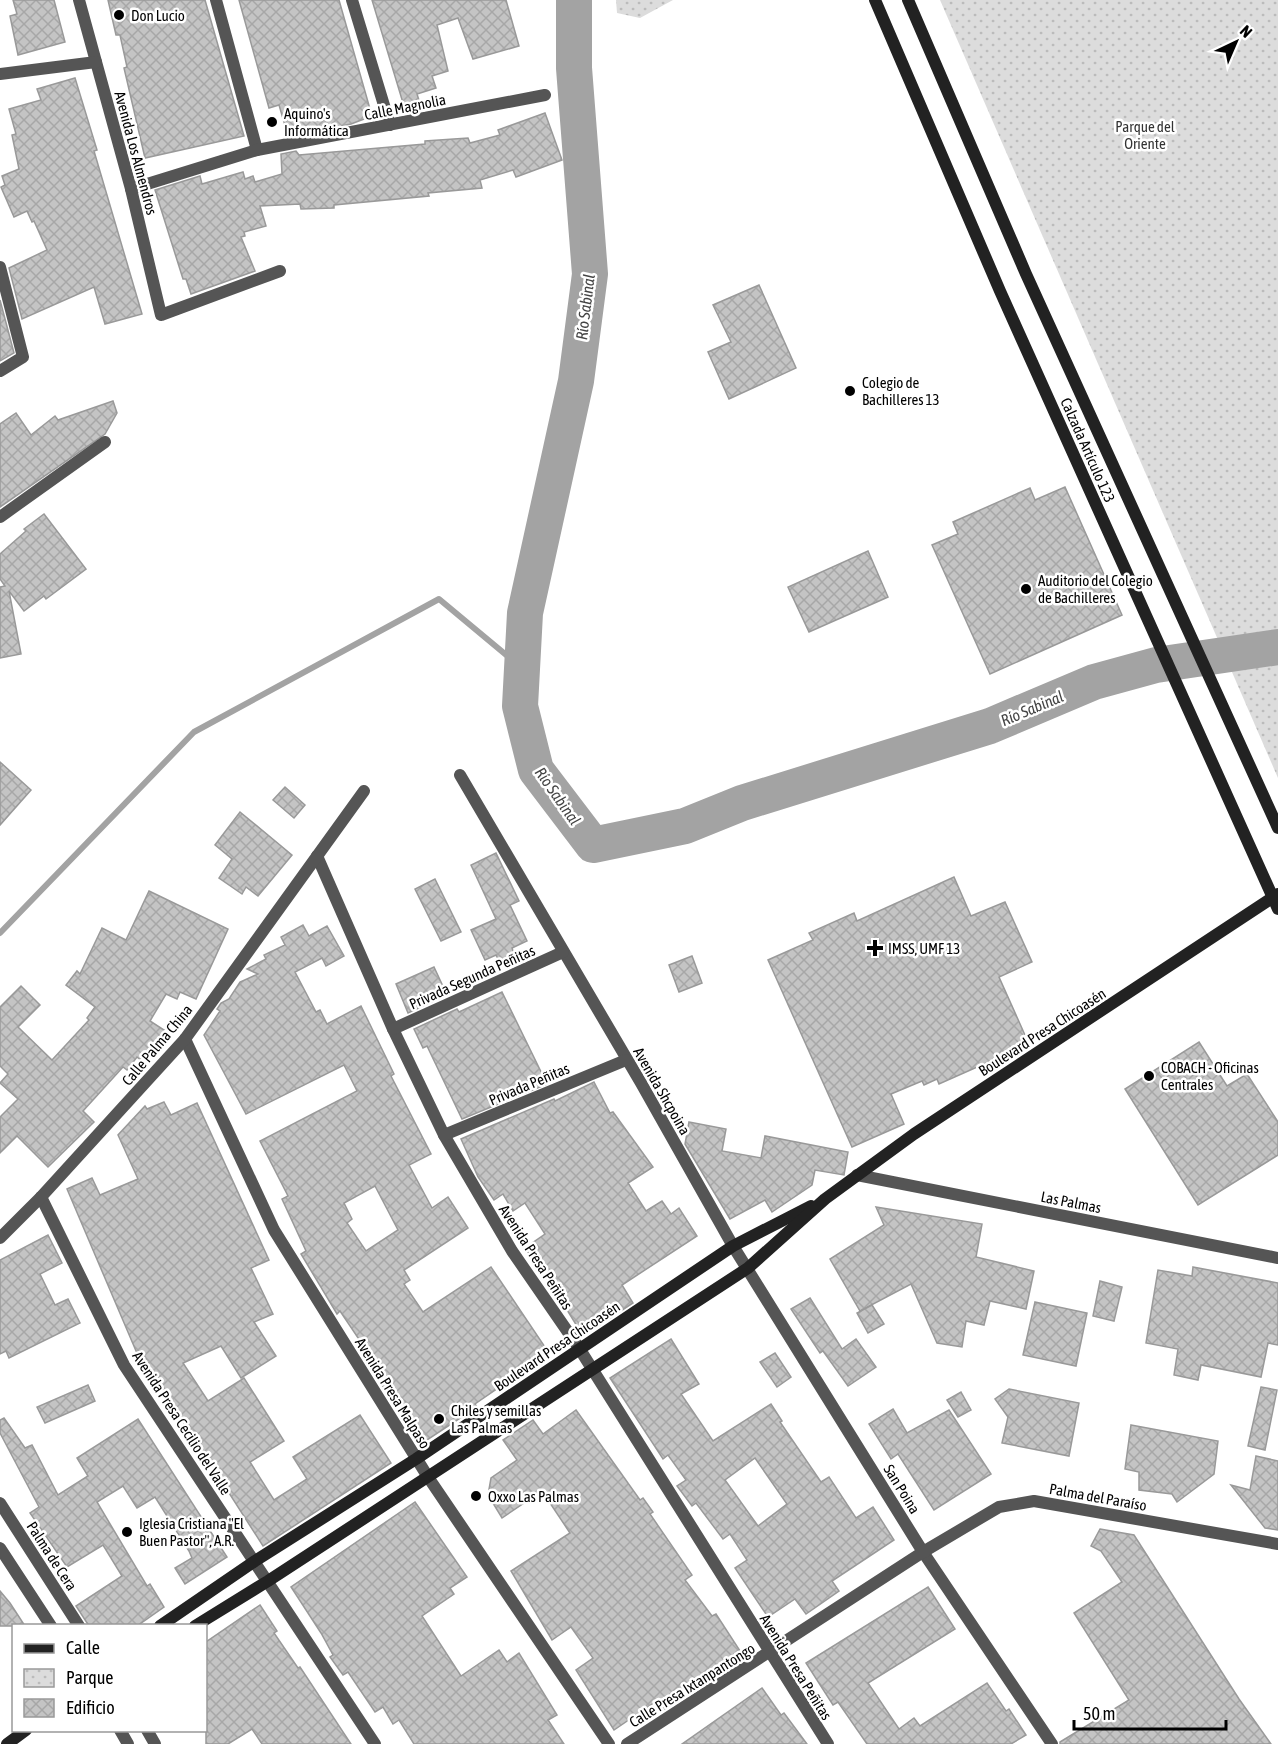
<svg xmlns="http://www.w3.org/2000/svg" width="1278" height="1744" font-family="'Asap Condensed',sans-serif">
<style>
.park{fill:url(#park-dots)}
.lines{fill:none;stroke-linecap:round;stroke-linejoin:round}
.stream{stroke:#a3a3a3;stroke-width:6}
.river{stroke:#a3a3a3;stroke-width:36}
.building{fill:url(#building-cross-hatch);stroke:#999;stroke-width:1.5;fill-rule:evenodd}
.minor{stroke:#555;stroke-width:12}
.secondary{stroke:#222;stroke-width:12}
.poi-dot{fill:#000;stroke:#fff;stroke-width:2}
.labels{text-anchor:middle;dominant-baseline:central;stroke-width:5;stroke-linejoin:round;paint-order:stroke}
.poi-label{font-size:15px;fill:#000;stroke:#fff;text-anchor:start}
.street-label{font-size:15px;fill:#000;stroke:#fff}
.park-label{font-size:15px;fill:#333;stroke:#fff}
.water-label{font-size:16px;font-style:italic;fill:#444;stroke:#fff}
</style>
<defs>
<pattern id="park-dots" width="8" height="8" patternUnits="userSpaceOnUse" patternTransform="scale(1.5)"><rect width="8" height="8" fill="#dcdcdc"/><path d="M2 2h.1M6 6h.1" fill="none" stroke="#bbb" stroke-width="1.8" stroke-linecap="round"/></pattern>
<pattern id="building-cross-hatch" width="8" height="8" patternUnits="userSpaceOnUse" patternTransform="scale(1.5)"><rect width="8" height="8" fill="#c4c4c4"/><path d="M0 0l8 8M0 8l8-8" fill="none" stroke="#a7a7a7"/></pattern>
</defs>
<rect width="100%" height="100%" fill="#fff"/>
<g class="park">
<path d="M616,0H673L640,18L617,13Z"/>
<path d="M940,0H1278V778Z"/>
</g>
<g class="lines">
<path class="stream" d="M0,933L194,732L439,599L523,669"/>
<path class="river" d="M574,0V68L590,274L576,381L525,613L520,706L536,770L593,845L685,826L742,803L990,726L1094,682L1156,665L1278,647"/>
</g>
<g class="building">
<path d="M13,0H54L65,42L18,55L10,16L17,14Z"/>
<path d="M108,0H205L244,136L145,158L124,68L127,67L120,35H116Z"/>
<path d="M239,0H339L372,116L351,124L288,136L279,105L269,108Z"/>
<path d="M372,0H506L519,46L473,59L458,18L437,25L448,71L432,76L436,88L417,94L422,110L406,113Z"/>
<path d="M75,78L97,150L94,151L142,314L105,324L94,287L22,319L9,268L47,250L34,221L32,222L27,211L14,217L1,187L5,185L2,176L19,169L12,135L16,134L9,109L41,100L37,89Z"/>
<path d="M545,113L562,160L516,177L513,170L480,180L482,188L428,193L429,196L334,205V208L301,209L300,204L260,206L266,226L244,232L245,236L241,237L255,271L191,294L186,279H183L155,190L200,176L202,184L243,172L245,179L253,176L255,182L282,174L281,154L296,151L299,155L425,144V141L468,138L470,143L500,135L498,130Z"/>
<path d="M759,285L796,368L729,399L708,352L731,342L713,305Z"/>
<path d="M0,300L14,353L0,361Z"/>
<path d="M113,401L117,413L105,434L0,507V424L16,413L31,435L55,416L58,420Z"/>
<path d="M1065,487L1122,615L990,674L932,545L958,534L953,522L1030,488L1035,500Z"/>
<path d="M44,514L86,569L46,599L44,596L24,611L9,591L21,654L0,658V587L5,586L0,579V554L26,531L24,529Z"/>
<path d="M868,551L888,597L809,632L788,587Z"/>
<path d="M0,762L31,790L0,825Z"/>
<path d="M285,787L305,805L294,818L273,800Z"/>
<path d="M240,812L292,855L258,896L246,887L242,894L219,878L232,859L215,845Z"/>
<path d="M496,853L519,901L510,905L527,941L512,948L514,954L499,961L496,955L485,960L471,930L496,919L471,865Z"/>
<path d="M954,877L971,916L1005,902L1032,962L999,977L1029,1044L939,1084L937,1079L924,1085L922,1081L891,1094L904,1124L852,1147L768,960L813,940L809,933L854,913L857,921Z"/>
<path d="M435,879L461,932L441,941L415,889Z"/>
<path d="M149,891L228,929L196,999L180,992L177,999L166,994L150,1021L164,1030L155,1045L142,1061L137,1057L127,1070L123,1067L83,1111L94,1122L48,1167L17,1136L0,1153V1117L18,1099L0,1083L8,1074L0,1066V1007L21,986L40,1005L18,1027L52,1060L89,1020L87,1018L95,1007L66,985L77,971L80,974L102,928L126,940Z"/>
<path d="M303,925L309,936L327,926L344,956L326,966L322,958L295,972L316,1012L320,1010L327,1024L361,1006L394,1074L391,1076L431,1154L409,1165L432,1208L448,1197L468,1228L404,1270L410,1280L404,1284L423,1312L491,1267L549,1353L475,1404L477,1407L421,1444L374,1373L379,1369L340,1311L337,1314L301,1254L306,1251L282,1199L288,1196L260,1141L357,1091L344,1065L246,1114L204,1035L220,1011L217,1009L221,1003L229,999L240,982L258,974L247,969L266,959L264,955L285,945L281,937ZM375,1186L398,1230L366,1251L347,1223L352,1219L344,1203Z"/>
<path d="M692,956L702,983L679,992L669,965Z"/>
<path d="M434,967L447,995L408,1013L396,984Z"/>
<path d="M502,992L547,1084L462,1119L427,1046L423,1048L414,1029L457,1009L459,1012Z"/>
<path d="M1199,1042L1227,1086L1247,1074L1278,1122V1155L1198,1205L1125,1089Z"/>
<path d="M594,1082L610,1113L613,1112L653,1167L628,1183L646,1211L662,1201L671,1214L679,1208L697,1236L622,1285L633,1303L583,1336L553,1287L525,1248L545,1234L525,1203L513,1211L503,1194L494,1200L478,1177L461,1139L554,1099L555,1101Z"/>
<path d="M164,1102L171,1115L197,1103L269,1260L251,1268L273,1314L254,1322L276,1356L241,1378L221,1346L183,1363L208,1401L244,1378L284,1441L250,1462L274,1500L307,1479L293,1457L360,1415L391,1463L263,1546L154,1376L144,1355L139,1358L67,1189L92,1178L100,1195L138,1179L118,1135L145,1106L147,1109Z"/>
<path d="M689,1122L726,1129L722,1151L761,1158L765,1136L848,1152L844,1175L815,1170L812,1185L772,1212L765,1200L730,1219L685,1144Z"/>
<path d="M876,1207L982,1224L976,1257L1034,1271L1026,1309L990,1301L984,1325L966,1321L962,1347L937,1343L911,1284L860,1311L830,1259L884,1225Z"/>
<path d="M48,1235L62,1263L40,1274L55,1305L68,1299L80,1323L9,1358L6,1351L0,1354V1260Z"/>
<path d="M1193,1267L1278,1283V1345L1268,1343L1261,1377L1201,1365L1198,1380L1174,1375L1178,1349L1146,1343L1158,1270L1192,1276Z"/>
<path d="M1100,1281L1122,1287L1114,1321L1093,1316Z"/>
<path d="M810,1298L842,1349L856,1339L876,1367L848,1386L823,1351L820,1353L791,1309Z"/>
<path d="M1035,1302L1087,1313L1076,1366L1023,1355Z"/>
<path d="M872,1305L884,1324L868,1333L857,1313Z"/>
<path d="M671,1339L699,1384L681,1394L713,1441L771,1404L782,1421L780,1422L821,1482L829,1477L856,1518L873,1507L894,1540L832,1581L839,1591L806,1614L795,1599L768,1617L735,1568L747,1560L730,1534L723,1539L696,1503L692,1506L677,1486L686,1480L668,1455L663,1459L610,1378ZM755,1458L787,1504L758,1526L725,1480Z"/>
<path d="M775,1353L791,1377L777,1387L760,1362Z"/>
<path d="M88,1385L95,1401L45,1423L37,1407Z"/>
<path d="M1261,1387L1277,1390L1265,1450L1248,1446Z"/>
<path d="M1009,1389L1079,1403L1069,1456L1002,1443L1008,1417L995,1399Z"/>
<path d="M961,1392L971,1410L958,1417L947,1400Z"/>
<path d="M893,1409L907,1433L949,1410L991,1474L934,1510L898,1454L891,1459L869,1424Z"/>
<path d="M576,1410L640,1500L643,1498L653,1512L650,1514L692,1575L685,1580L712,1616L716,1614L744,1657L665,1709L658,1700L614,1730L576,1670L593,1658L571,1627L552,1640L511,1571L570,1533L542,1491L502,1518L488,1495L491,1478L517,1460L503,1440L533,1420L543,1434Z"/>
<path d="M4,1418L25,1448L32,1445L58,1495L88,1476L77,1458L138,1419L227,1557L185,1584L175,1568L192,1558L189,1551L155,1497L137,1508L123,1486L97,1502L147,1586L150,1584L164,1607L137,1626H89L76,1606L122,1576L103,1545L67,1567L30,1513L39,1507L0,1433V1420Z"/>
<path d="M1131,1425L1218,1441L1214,1474L1177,1502L1172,1494L1139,1490V1472L1125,1469Z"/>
<path d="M1256,1456L1278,1461V1530L1265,1528L1231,1485L1250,1490Z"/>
<path d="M415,1502L467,1577L450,1588L454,1594L422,1616L461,1676L499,1650L507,1662L519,1653L557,1715L548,1720L564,1744H414L399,1720L393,1724L383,1707L375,1712L348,1672L343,1675L330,1657L333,1655L321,1633L291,1587Z"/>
<path d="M1100,1529L1134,1535L1239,1699L1271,1744H1060V1742L1129,1700L1074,1613L1122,1582L1101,1551L1091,1546Z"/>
<path d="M928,1587L955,1629L868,1683L899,1729L914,1718L920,1726L987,1683L1006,1711L1009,1709L1026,1735L1011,1744H867L838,1702L833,1705L806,1663Z"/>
<path d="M0,1591L10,1603L25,1626H0Z"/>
<path d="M260,1605L277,1631L274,1633L298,1668L300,1667L351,1744H262L252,1729L228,1744H206V1642Z"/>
<path d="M762,1688L781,1715L784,1713L807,1744H682Z"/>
</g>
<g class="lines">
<g class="minor">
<path d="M79,0L131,189L161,315L280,271"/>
<path d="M216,0L257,150"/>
<path d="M352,0L390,125"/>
<path d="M0,74L96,62"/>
<path d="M131,189L257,150L545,95"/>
<path d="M0,267L23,357L0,371"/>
<path d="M0,517L105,442"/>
<path d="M460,775L641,1083L733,1246L923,1552L1052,1744"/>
<path d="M317,856L393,1029L444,1135L512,1251L579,1348L828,1744"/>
<path d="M393,1029L563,952"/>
<path d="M185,1039L274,1230L428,1477L609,1744"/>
<path d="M444,1135L626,1060"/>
<path d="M857,1175L1278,1258"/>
<path d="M41,1197L124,1365L375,1744"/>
<path d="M0,1238L41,1197L185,1039L364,791"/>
<path d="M0,1503L79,1626"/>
<path d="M0,1548L51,1626"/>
<path d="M120,1730L128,1744"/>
<path d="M147,1730L155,1744"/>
<path d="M627,1744L923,1552L999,1507L1034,1501L1278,1544"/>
</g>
<g class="secondary">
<path d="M875,0L1000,291L1278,909"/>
<path d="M908,0L1026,274L1278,828"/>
<path d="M160,1626L255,1561L416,1459L733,1246L811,1206"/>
<path d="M195,1626L268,1581L748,1268L825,1199L914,1134L1278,894"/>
<path d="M7,1744L26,1730"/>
</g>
</g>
<g class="poi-dot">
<circle cx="119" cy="15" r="6"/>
<circle cx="272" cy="122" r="6"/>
<circle cx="850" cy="391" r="6"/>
<circle cx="1026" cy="589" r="6"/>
<path d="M872 939h6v6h6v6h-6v6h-6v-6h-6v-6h6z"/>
<circle cx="1149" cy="1076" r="6"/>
<circle cx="439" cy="1419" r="6"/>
<circle cx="476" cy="1496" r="6"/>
<circle cx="127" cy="1532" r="6"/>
</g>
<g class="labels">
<g class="poi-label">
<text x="131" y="15">Don Lucio</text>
<text x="284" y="113">Aquino's<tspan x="284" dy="17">Informática</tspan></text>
<text x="862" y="382">Colegio de<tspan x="862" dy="17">Bachilleres 13</tspan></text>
<text x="1038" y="580">Auditorio del Colegio<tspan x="1038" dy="17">de Bachilleres</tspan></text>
<text x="888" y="948">IMSS, UMF 13</text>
<text x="1161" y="1067">COBACH - Oficinas<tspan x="1161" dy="17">Centrales</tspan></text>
<text x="451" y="1410">Chiles y semillas<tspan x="451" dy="17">Las Palmas</tspan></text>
<text x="488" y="1496">Oxxo Las Palmas</text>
<text x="139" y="1523">Iglesia Cristiana "El<tspan x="139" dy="17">Buen Pastor", A.R.</tspan></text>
</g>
<g class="street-label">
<text transform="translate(405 107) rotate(-11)">Calle Magnolia</text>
<text transform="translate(136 153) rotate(75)">Avenida Los Almendros</text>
<text transform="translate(1088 450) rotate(66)">Calzada Artículo 123</text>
<text transform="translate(472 977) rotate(-24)">Privada Segunda Peñitas</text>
<text transform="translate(1042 1032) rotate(-33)">Boulevard Presa Chicoasén</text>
<text transform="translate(157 1045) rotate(-50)">Calle Palma China</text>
<text transform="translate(529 1084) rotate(-23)">Privada Peñitas</text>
<text transform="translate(662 1091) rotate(60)">Avenida Shcpoina</text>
<text transform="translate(1071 1202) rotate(11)">Las Palmas</text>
<text transform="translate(536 1257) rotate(57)">Avenida Presa Peñitas</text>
<text transform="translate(557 1346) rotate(-34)">Boulevard Presa Chicoasén</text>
<text transform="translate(393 1393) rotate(58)">Avenida Presa Malpaso</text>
<text transform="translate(182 1423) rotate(57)">Avenida Presa Cecilio del Valle</text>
<text transform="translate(902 1489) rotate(58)">San Poina</text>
<text transform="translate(1098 1497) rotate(10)">Palma del Paraíso</text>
<text transform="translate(52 1556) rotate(57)">Palma de Cera</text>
<text transform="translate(796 1667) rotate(58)">Avenida Presa Peñitas</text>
<text transform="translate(692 1685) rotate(-32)">Calle Presa Ixtanpantongo</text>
</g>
<g class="park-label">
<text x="1145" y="126">Parque del<tspan x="1145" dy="17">Oriente</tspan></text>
</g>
<g class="water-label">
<text transform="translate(585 307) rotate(-83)">Río Sabinal</text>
<text transform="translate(1032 708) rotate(-23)">Río Sabinal</text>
<text transform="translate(558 796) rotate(55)">Río Sabinal</text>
</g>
</g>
<rect x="12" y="1624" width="195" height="108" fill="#ffffff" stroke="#999999" stroke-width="1.5"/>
<rect x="24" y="1644" width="30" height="9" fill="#222222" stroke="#999999" stroke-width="1.5"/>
<text x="66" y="1654" font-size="18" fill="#000000">Calle</text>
<rect x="24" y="1669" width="30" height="18" fill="url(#park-dots)" stroke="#999999" stroke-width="1.5"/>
<text x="66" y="1684" font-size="18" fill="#000000">Parque</text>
<rect x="24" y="1699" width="30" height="18" fill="url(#building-cross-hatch)" stroke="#999999" stroke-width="1.5"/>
<text x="66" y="1714" font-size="18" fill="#000000">Edificio</text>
<g transform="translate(1236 42) rotate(44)" stroke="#ffffff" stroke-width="4.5" paint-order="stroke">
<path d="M0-4.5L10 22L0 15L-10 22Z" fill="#000000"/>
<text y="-9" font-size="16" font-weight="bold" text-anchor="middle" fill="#000000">N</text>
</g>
<path d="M1074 1720v9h152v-9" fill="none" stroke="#000000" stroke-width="3"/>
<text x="1083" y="1720" font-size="18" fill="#000000" stroke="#ffffff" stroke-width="4.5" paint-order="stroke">50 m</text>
</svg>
